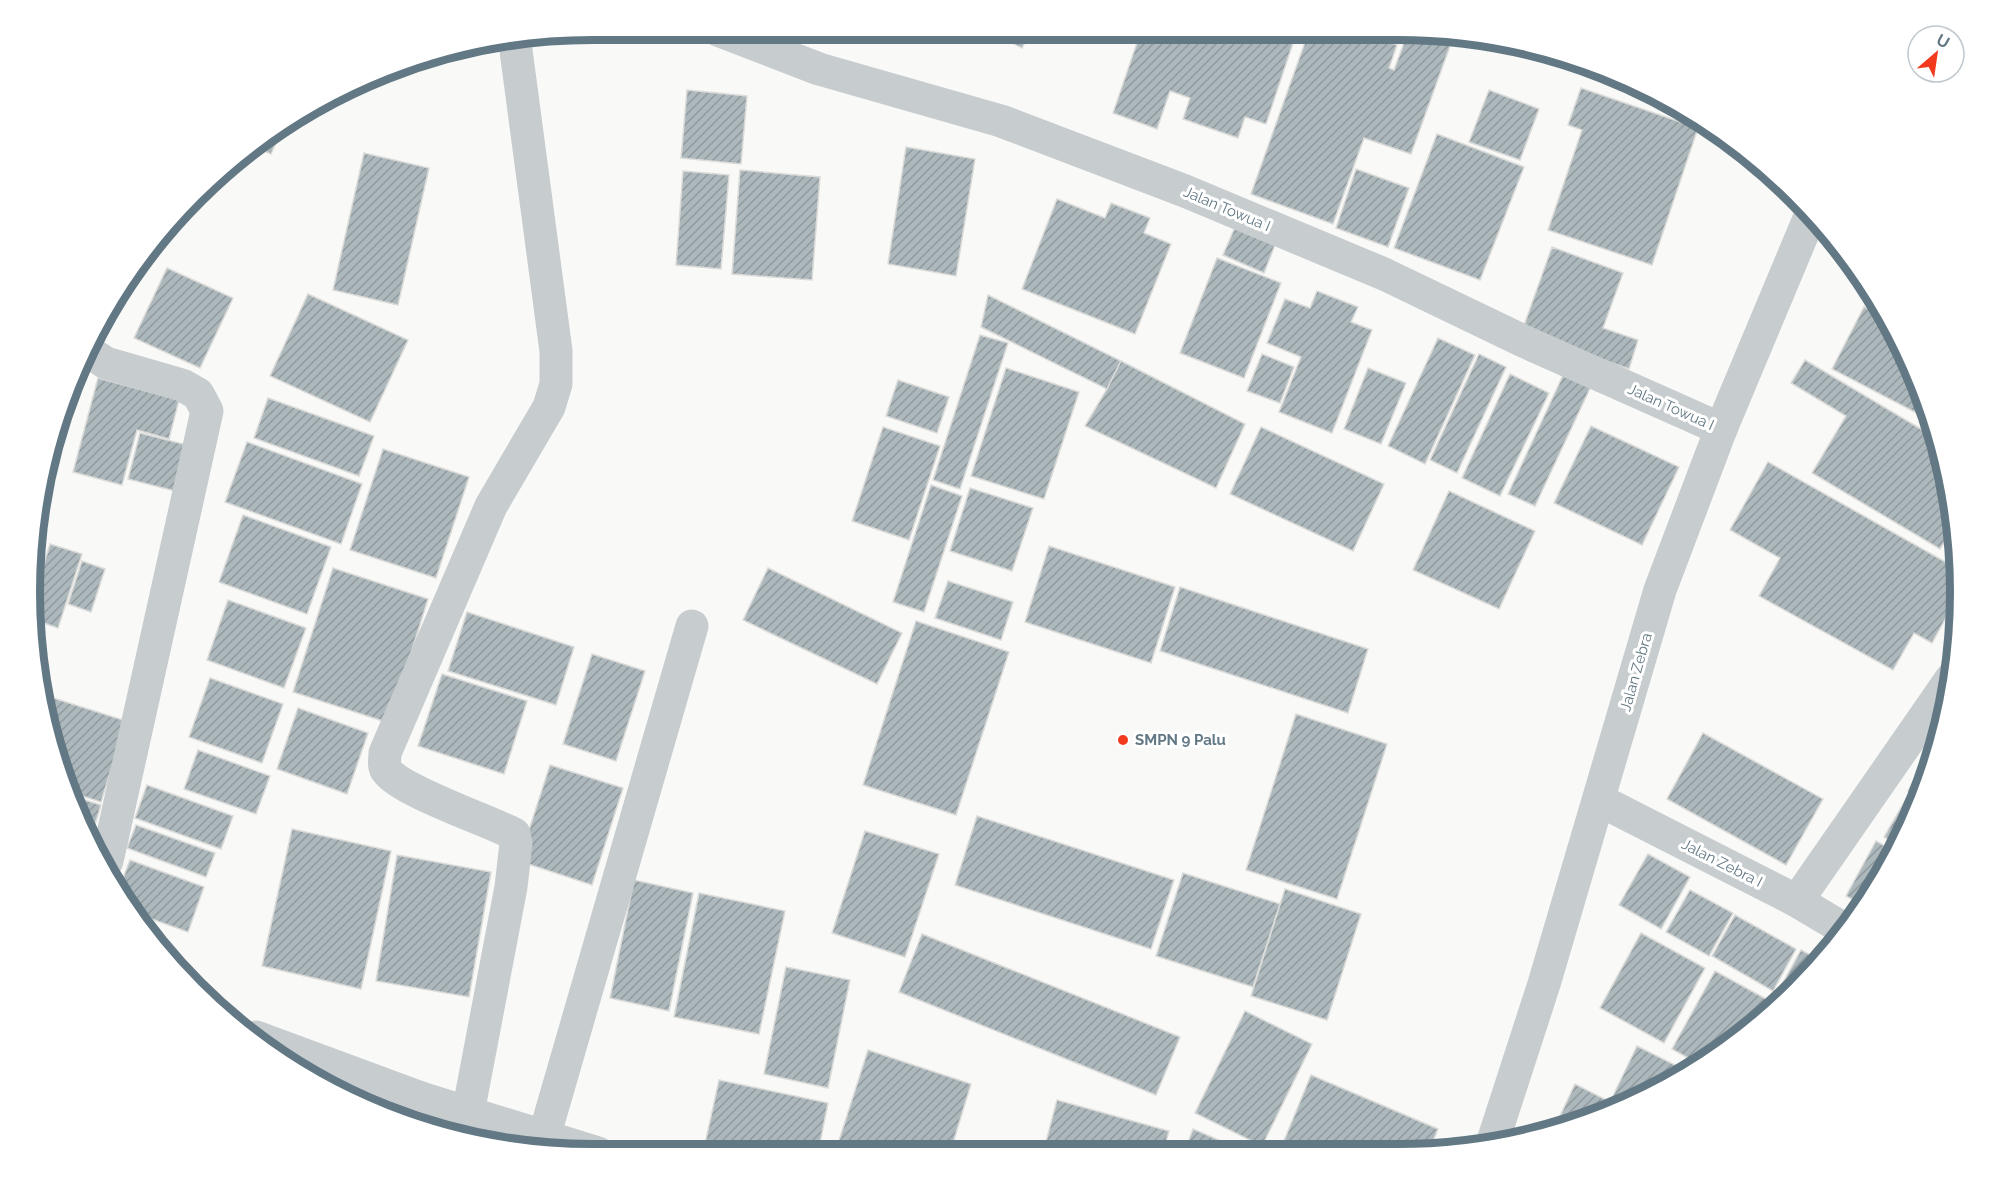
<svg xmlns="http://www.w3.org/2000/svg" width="1990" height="1184" font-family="Raleway,sans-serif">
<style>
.building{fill:url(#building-hatch);stroke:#dbdbd9;stroke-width:1.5}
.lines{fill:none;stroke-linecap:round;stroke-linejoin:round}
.minor{stroke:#c7cccf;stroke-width:33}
.poi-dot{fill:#f23b1e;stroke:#fff;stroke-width:2}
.labels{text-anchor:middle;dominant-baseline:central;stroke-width:6;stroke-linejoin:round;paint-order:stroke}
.street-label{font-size:15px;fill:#627884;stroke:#fff}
.poi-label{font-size:15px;font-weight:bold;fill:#627884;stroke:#fff;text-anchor:start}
.rim{fill:none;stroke:#627884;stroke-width:8}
</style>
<defs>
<pattern id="building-hatch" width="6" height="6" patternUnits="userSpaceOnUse" patternTransform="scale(1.5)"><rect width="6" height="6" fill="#adb8bc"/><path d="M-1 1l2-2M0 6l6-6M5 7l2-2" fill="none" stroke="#909a9e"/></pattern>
</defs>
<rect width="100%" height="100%" fill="#f9f9f7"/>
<g class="building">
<path d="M988,31H1031L1022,48Z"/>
<path d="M1141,31H1297L1266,124L1245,117L1238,138L1183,119L1190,98L1170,91L1157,129L1113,113Z"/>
<path d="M1309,31H1359L1397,45L1389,68L1394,70L1404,43L1385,36L1386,31H1435L1454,35L1411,154L1364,138L1333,224L1251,194Z"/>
<path d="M1581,88L1698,128L1652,265L1548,230L1582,130L1568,125Z"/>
<path d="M687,90L747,96L741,164L681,158Z"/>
<path d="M1489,90L1539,109L1520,160L1469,142Z"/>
<path d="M1709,124L1711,125L1741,150L1705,131Z"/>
<path d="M282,129L271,154L251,145Z"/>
<path d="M1437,134L1524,167L1480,280L1394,248Z"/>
<path d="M906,147L975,159L956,276L888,264Z"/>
<path d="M364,153L429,168L398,305L333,290Z"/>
<path d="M1356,169L1409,188L1388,247L1336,228Z"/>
<path d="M740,170L820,177L812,280L732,274Z"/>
<path d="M683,171L729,175L721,269L676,265Z"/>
<path d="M1057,199L1105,218L1111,203L1150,218L1144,233L1171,244L1135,334L1022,289Z"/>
<path d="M1235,227L1275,245L1264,273L1223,255Z"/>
<path d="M1552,247L1623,273L1603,328L1638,340L1629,369L1522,331Z"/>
<path d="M1217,258L1281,283L1244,378L1180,353Z"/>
<path d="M167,268L233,298L200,368L134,338Z"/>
<path d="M1867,283L1879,306L1860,296Z"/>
<path d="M1317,291L1358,307L1351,322L1372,330L1332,433L1279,412L1301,357L1267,343L1285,299L1310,308Z"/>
<path d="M308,294L408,340L370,422L270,376Z"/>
<path d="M988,295L1121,361L1107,389L981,327Z"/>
<path d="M1864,307L1886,318L1917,377L1930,420L1832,369Z"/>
<path d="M980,335L1008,343L960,489L933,480Z"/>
<path d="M1438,338L1475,355L1425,464L1388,446Z"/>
<path d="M1262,354L1294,367L1280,403L1247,391Z"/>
<path d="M1479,354L1506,367L1457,473L1430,460Z"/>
<path d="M1805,360L1936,438L1949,483L1954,526L1940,549L1812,473L1846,416L1791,383Z"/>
<path d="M1121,361L1245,424L1216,488L1085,426L1107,389Z"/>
<path d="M1006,368L1079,392L1044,499L971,476Z"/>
<path d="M1368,368L1406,383L1381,444L1344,429Z"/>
<path d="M1565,371L1592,384L1535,506L1508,494Z"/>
<path d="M1510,374L1549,393L1500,496L1462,478Z"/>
<path d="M98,378L179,400L169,439L137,430L122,485L73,472Z"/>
<path d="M898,380L949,397L937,433L886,416Z"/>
<path d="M268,398L374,436L359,476L254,438Z"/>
<path d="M1591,426L1679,467L1642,545L1554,503Z"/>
<path d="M883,427L940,446L909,540L852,521Z"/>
<path d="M1261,427L1384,484L1353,551L1230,494Z"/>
<path d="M140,433L187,445L175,491L128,479Z"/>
<path d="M247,442L362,484L341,544L225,502Z"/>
<path d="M383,449L469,477L436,578L350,550Z"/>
<path d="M1768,462L1958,569L1960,592L1932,643L1914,633L1893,670L1759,596L1780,558L1730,530Z"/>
<path d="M931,485L962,496L924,612L893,602Z"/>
<path d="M970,488L1033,508L1012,571L950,551Z"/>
<path d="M1449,491L1535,531L1499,609L1413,570Z"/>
<path d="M243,515L331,547L307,614L219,582Z"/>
<path d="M50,544L82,554L58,628L35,620L32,603Z"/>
<path d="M1049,546L1175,587L1151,663L1025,622Z"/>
<path d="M82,561L105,569L91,612L68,604Z"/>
<path d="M333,568L428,599L389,723L293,692Z"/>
<path d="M768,568L902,633L877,684L743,620Z"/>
<path d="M948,581L1013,602L1001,640L935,618Z"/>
<path d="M1180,587L1368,649L1348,713L1160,651Z"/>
<path d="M228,600L306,628L284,688L207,660Z"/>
<path d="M467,612L574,647L556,705L448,671Z"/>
<path d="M916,621L1009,652L956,815L863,785Z"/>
<path d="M592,654L645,671L616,761L563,744Z"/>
<path d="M442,674L527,701L504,774L418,746Z"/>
<path d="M210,678L283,704L262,763L189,737Z"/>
<path d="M47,696L126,721L101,802L70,792L60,773Z"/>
<path d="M298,708L368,733L347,794L277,769Z"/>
<path d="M1296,714L1387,744L1337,899L1246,870Z"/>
<path d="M1703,733L1823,799L1786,865L1667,799Z"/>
<path d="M1939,736L1920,798L1908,791Z"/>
<path d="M198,750L270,776L256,814L184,789Z"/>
<path d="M550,765L623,788L592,885L519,861Z"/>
<path d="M147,785L233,816L221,849L135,818Z"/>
<path d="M72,796L101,805L92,834Z"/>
<path d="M1906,799L1918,806L1897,845L1884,837Z"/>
<path d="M977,816L1174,880L1151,949L955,885Z"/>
<path d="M136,825L215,853L206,877L127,848Z"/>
<path d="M292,829L391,851L361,989L262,966Z"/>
<path d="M865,831L939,854L905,957L832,933Z"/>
<path d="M1876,841L1894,851L1864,906L1846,896Z"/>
<path d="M1648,854L1690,877L1661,929L1619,905Z"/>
<path d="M397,855L491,872L469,997L376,981Z"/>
<path d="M130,860L204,887L188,932L135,913L120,886Z"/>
<path d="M1183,873L1280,904L1253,987L1156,956Z"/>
<path d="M634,880L693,893L669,1011L610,998Z"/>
<path d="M1285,889L1361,914L1327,1020L1251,996Z"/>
<path d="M1690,890L1733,913L1709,956L1666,932Z"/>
<path d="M699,893L785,911L759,1034L674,1017Z"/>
<path d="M1735,915L1796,949L1773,991L1712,956Z"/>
<path d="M138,919L153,924L148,936L146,934Z"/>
<path d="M1641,933L1705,968L1664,1043L1600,1008Z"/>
<path d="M922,934L1180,1037L1156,1095L899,992Z"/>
<path d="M1801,950L1818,959L1763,1019Z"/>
<path d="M786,967L850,980L828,1088L764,1074Z"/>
<path d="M1715,971L1768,1000L1754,1025L1699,1064L1672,1049Z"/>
<path d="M1245,1011L1312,1044L1262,1146L1195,1113Z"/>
<path d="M1637,1046L1689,1072L1679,1079L1578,1124L1560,1116L1575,1084L1610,1102Z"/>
<path d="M868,1050L971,1084L950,1153H835Z"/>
<path d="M1311,1075L1438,1129L1428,1153H1279Z"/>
<path d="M719,1080L828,1103L818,1153H703Z"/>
<path d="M1057,1100L1169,1131L1163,1153H1043Z"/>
<path d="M1193,1129L1249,1153H1184Z"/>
</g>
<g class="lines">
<g class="minor">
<path d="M718,30L819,69L1001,121L1185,191L1384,274L1521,340L1721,429"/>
<path d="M89,352L106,363L182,385L198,394L207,411L107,861"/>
<path d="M1599,800L1797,901L1844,929"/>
<path d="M1797,901L1951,679"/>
<path d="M256,1037L421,1098L598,1153"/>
<path d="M468,1113L511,887L516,843L514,834C487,820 401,791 387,771C383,767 385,759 385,753L491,506L549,407L556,384V351L515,43"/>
<path d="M408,1123L421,1098"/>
<path d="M544,1137L692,626"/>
<path d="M1493,1141L1544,984L1660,590L1721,429L1811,214"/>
</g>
</g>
<circle class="poi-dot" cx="1123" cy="740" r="6"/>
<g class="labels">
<g class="street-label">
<text transform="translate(1227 209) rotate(23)">Jalan Towua I</text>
<text transform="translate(1671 407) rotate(24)">Jalan Towua I</text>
<text transform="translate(1636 672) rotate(-74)">Jalan Zebra</text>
<text transform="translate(1722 863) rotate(27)">Jalan Zebra I</text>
</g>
<g class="poi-label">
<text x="1135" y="740">SMPN 9 Palu</text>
</g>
</g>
<path d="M0 0H1990V1184H0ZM592 40H1398A552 552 0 0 1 1950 592V592A552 552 0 0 1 1398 1144H592A552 552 0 0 1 40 592V592A552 552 0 0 1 592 40Z" fill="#fff" fill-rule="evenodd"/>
<path class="rim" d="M592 40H1398A552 552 0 0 1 1950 592V592A552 552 0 0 1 1398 1144H592A552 552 0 0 1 40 592V592A552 552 0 0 1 592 40Z"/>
<g transform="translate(1936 54) rotate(29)"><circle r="28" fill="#ffffff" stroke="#c0c9ce" stroke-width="1.5"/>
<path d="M0-4.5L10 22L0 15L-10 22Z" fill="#f23b1e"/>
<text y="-9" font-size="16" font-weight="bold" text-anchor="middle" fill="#627884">U</text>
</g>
</svg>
